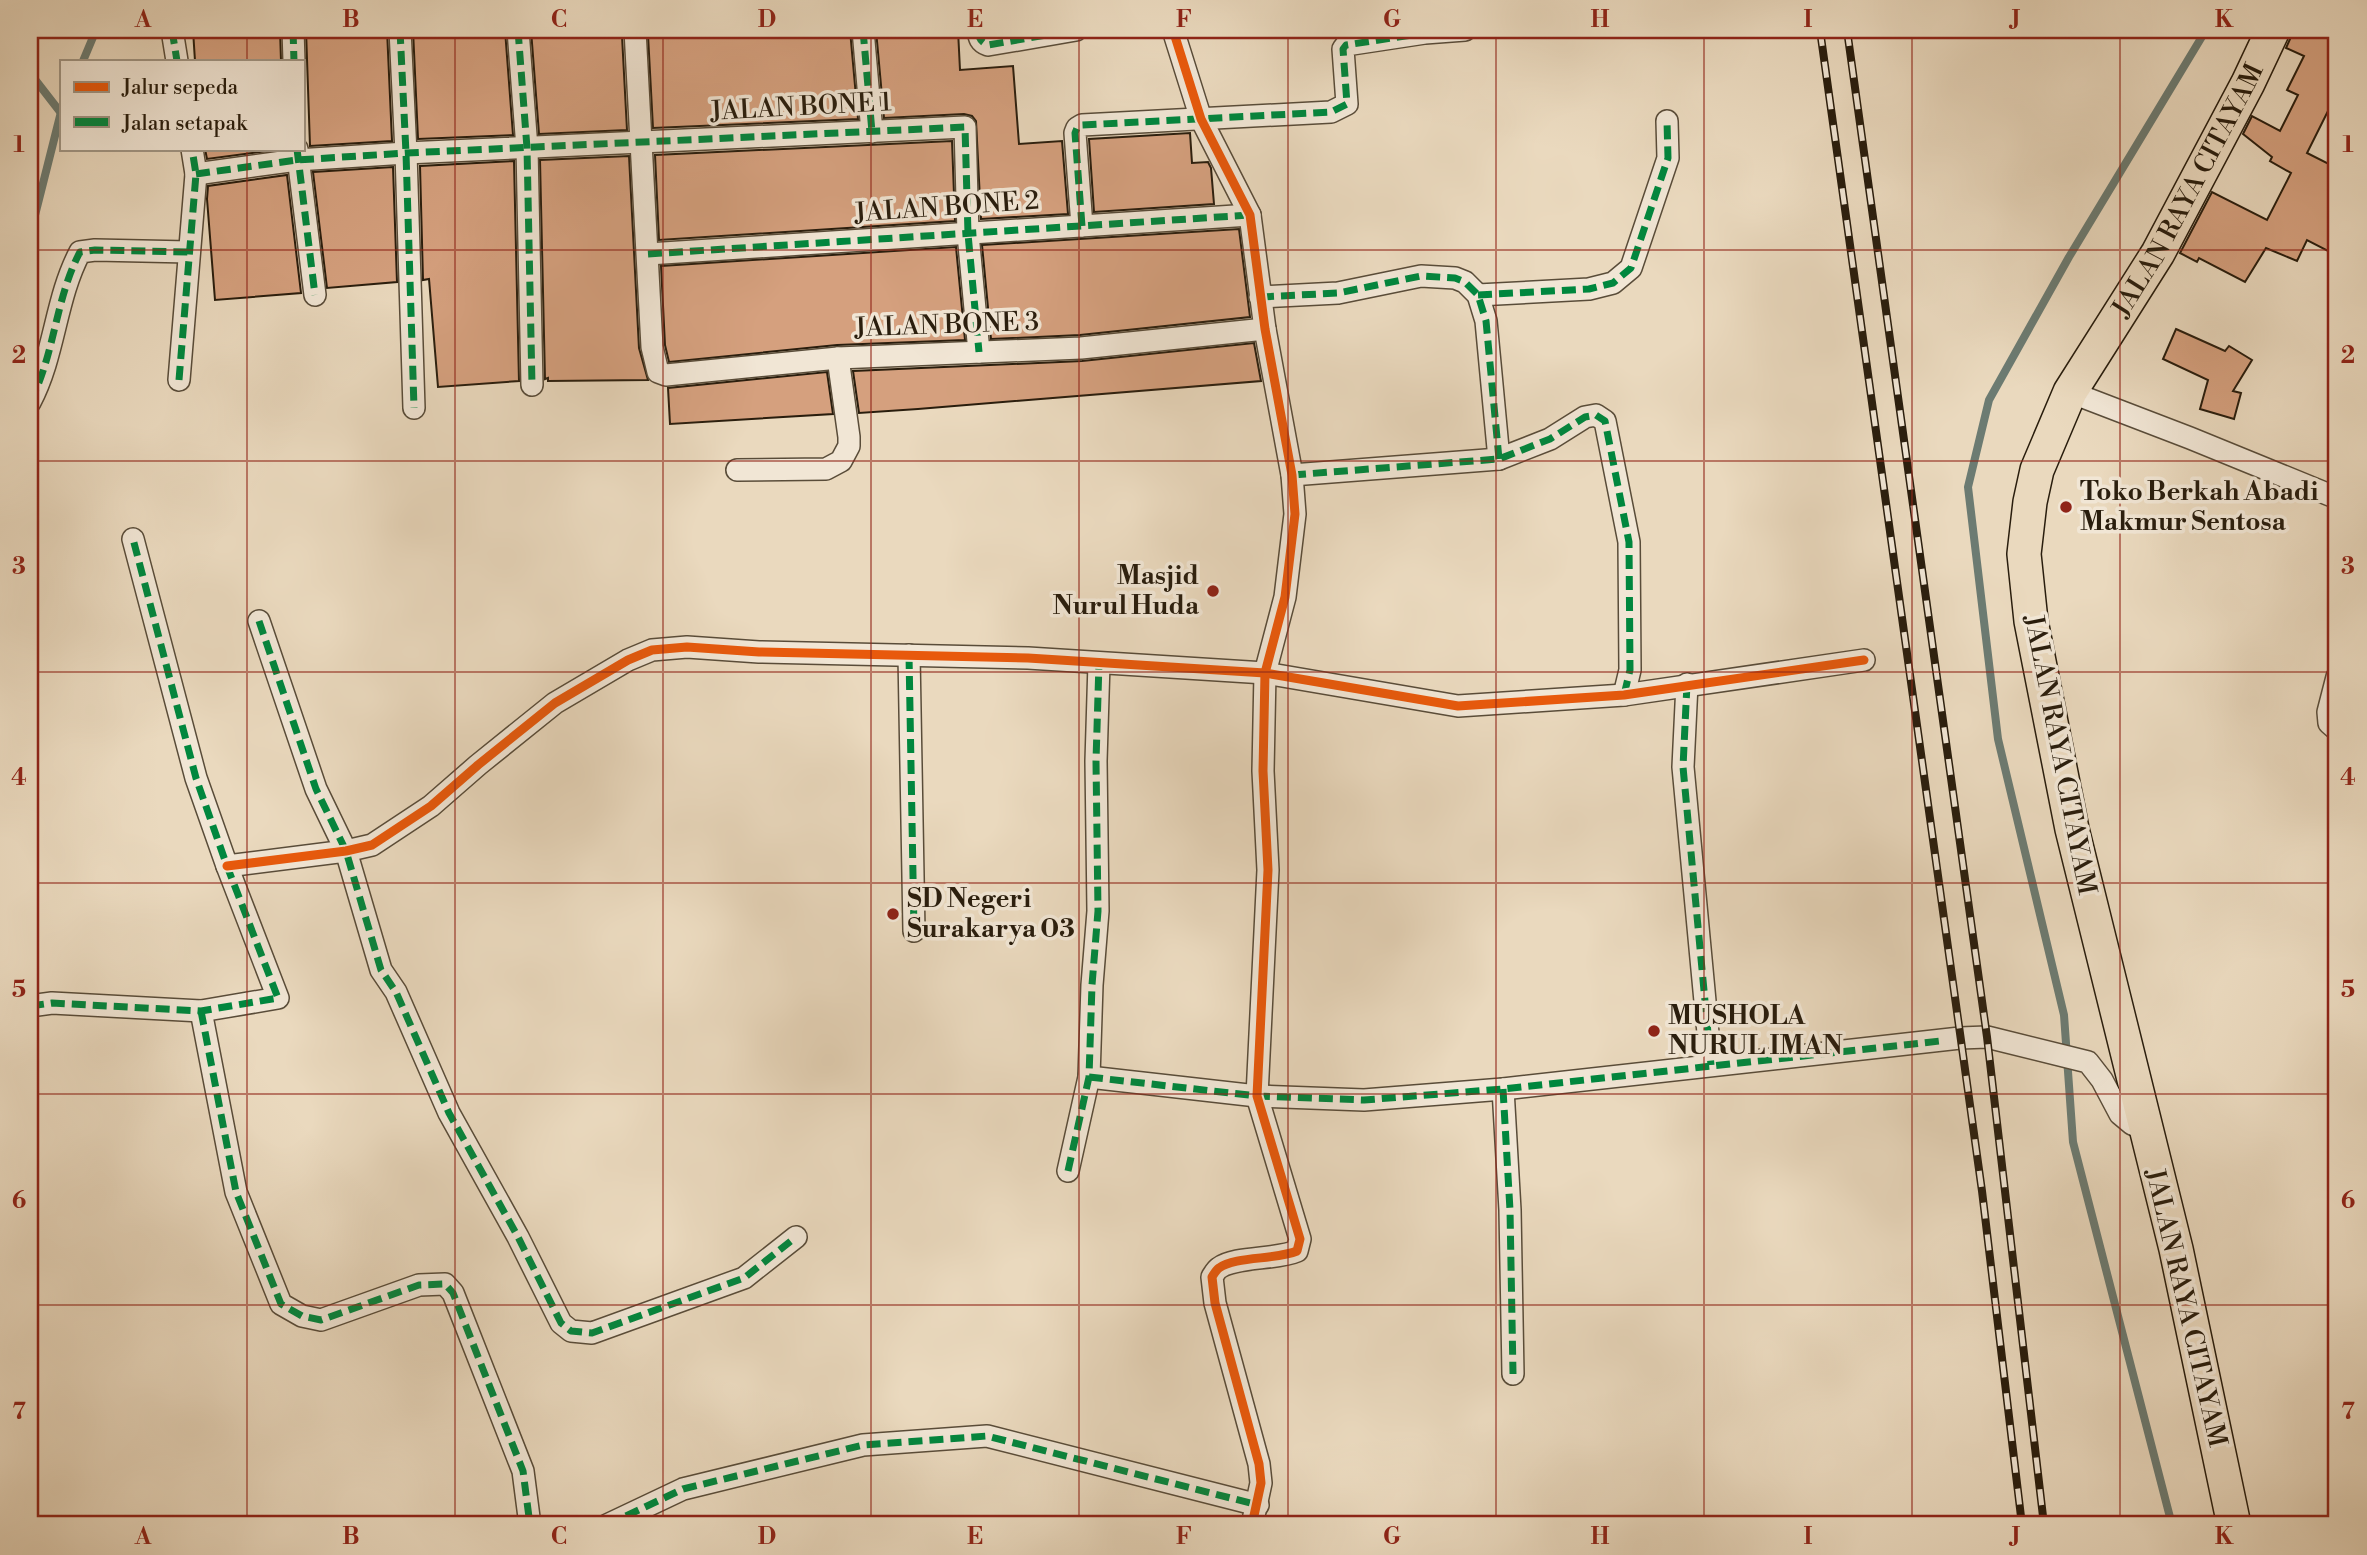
<svg xmlns="http://www.w3.org/2000/svg" width="2367" height="1555" font-family="'Libre Bodoni',serif">
<style>
.lines{fill:none;stroke-linecap:round;stroke-linejoin:round}
.stream{stroke:#6c7b72;stroke-width:8}
.building{fill:#d5a07e;stroke:#291d0d;stroke-width:2}
.street-casing{stroke:#594c39;stroke-width:24}
.primary-casing{stroke:#291d0d;stroke-width:36}
.street{stroke:#f1e6d5;stroke-width:21}
.primary{stroke:#ead9be;stroke-width:33}
.rail-casing{stroke:#291d0d;stroke-width:8}
.rail{stroke:#f1e6d5;stroke-width:5;stroke-dasharray:16;stroke-linecap:butt}
.quiet{stroke:#00873e;stroke-width:7;stroke-dasharray:14 7;stroke-linecap:butt}
.cycleway-casing{stroke:#f1e6d5;stroke-width:13}
.cycleway{stroke:#e8590c;stroke-width:9}
.grid{fill:none;stroke:#8f2418;stroke-width:2;stroke-opacity:0.55}
.poi-dot{fill:#8f2418;stroke:#f1e6d5;stroke-width:2.5}
.labels{text-anchor:middle;dominant-baseline:central;stroke-width:7;stroke-linejoin:round;paint-order:stroke}
.street-label{font-size:26px;fill:#291d0d;stroke:#f1e6d5}
.poi-label{font-size:26px;font-weight:bold;fill:#291d0d;stroke:#f1e6d5;text-anchor:start}
.neatline{fill:none;stroke:#8f2418;stroke-width:2.5}
.grid-label{font-size:23px;text-anchor:middle;font-weight:bold;fill:#8f2418}
</style>
<rect width="100%" height="100%" fill="#ead9be"/>
<filter id="stains"><feTurbulence type="fractalNoise" baseFrequency=".00286" numOctaves="4"/><feColorMatrix values="0 0 0 0 .2 0 0 0 0 .09 0 0 0 0 .02 0 0 0 .5 -.17"/></filter>
<radialGradient id="worn" r=".72"><stop offset=".6" stop-color="#630" stop-opacity="0"/><stop offset="1" stop-color="#630" stop-opacity=".3"/></radialGradient>
<g class="lines">
<g class="stream">
<path d="M83,61L96,30"/>
<path d="M30,73L61,113"/>
<path d="M30,235L61,112"/>
<path d="M2172,1525L2073,1142L2064,1015L1998,739L1968,487L1989,400L2069,257L2206,30"/>
</g>
</g>
<g class="building">
<path d="M193,30H280L281,61H195Z"/>
<path d="M306,30H387L392,141L310,146Z"/>
<path d="M413,30H505L513,135L418,139Z"/>
<path d="M531,30H619V36H622L627,130L539,134Z"/>
<path d="M754,30H850L858,119L653,128L648,35Z"/>
<path d="M876,30H913V32L958,30L960,70L1013,66L1019,144L1062,141L1068,214L981,219L976,121L972,116L964,114L884,118Z"/>
<path d="M2294,30H2337V93L2307,153L2337,168V234L2328,251L2307,240L2297,261L2266,248L2245,282L2199,258L2197,262L2180,253L2212,192L2267,220L2291,173L2270,161L2272,157L2243,134L2252,116L2280,131L2298,95L2287,90L2304,56L2286,48Z"/>
<path d="M1190,133L1192,163L1208,162L1211,168L1214,204L1094,212L1089,139Z"/>
<path d="M952,141L955,221L659,240L655,155Z"/>
<path d="M205,149H283L207,159Z"/>
<path d="M629,156L639,348L648,380L548,381V378L545,379L540,160Z"/>
<path d="M514,161L519,381L438,387L429,279L423,280L420,166Z"/>
<path d="M393,167L397,282L327,288L313,172Z"/>
<path d="M287,175L301,293L215,300L207,199L208,186Z"/>
<path d="M1239,229L1250,317L1080,335L991,339L982,245Z"/>
<path d="M956,247L965,340L837,345L669,362L665,345L661,266Z"/>
<path d="M2176,329L2225,351L2229,346L2252,360L2233,391L2241,393L2234,419L2200,409L2208,380L2163,359Z"/>
<path d="M1254,343L1261,381L918,409L859,413L853,371L1082,361Z"/>
<path d="M827,372L833,414L670,424L668,388Z"/>
</g>
<g class="lines">
<g class="street-casing">
<g id="street">
<path d="M172,30L177,61"/>
<path d="M293,30L294,61"/>
<path d="M400,30L406,153L414,408"/>
<path d="M518,30L527,148L532,385"/>
<path d="M635,30L652,347L658,372L666,375L838,358L1081,348L1265,329"/>
<path d="M863,30L872,132"/>
<path d="M978,30C979,38 980,42 988,45L1076,30"/>
<path d="M1173,30L1201,119L1250,215L1265,329L1292,475L1295,514L1285,597L1265,673L1263,771L1268,870L1257,1096L1300,1239L1297,1251C1276,1260 1235,1256 1219,1268C1216,1270 1214,1274 1212,1277L1215,1303L1259,1464L1261,1483L1252,1525"/>
<path d="M297,149L315,295"/>
<path d="M196,174L297,160L406,153L965,127L968,234L979,352"/>
<path d="M1082,226L1075,133L1077,128L1082,125L1331,112L1347,104L1343,49L1346,45L1425,33L1465,30"/>
<path d="M648,254L1250,215"/>
<path d="M1478,295L1589,289L1613,283L1631,268L1668,158L1667,121"/>
<path d="M1260,297L1338,293L1421,276L1455,278L1465,282L1478,295L1486,321L1499,459"/>
<path d="M179,380L196,174L192,149"/>
<path d="M2070,392L2190,438L2337,498"/>
<path d="M30,402C55,355 55,299 80,252L95,250L189,252"/>
<path d="M737,470L826,469L841,461L849,446V437L838,358"/>
<path d="M1292,475L1499,459L1550,439L1585,417L1596,415L1605,421L1629,542L1630,670L1624,695"/>
<path d="M259,621L316,789L346,851L381,970L396,992L449,1113L518,1237L561,1323L571,1331L592,1333L744,1278L796,1237"/>
<path d="M909,655L914,931"/>
<path d="M2337,677L2328,712L2329,723L2337,730"/>
<path d="M1687,684L1683,767L1711,1065"/>
<path d="M227,866L346,851L372,845L431,806L478,765L555,703L628,660L652,650L687,647L759,652L1028,658L1265,673L1458,706L1624,695L1864,660"/>
<path d="M30,1006L52,1003L201,1011L278,998L227,866L196,778L133,539"/>
<path d="M201,1011L236,1192L281,1304L302,1316L321,1320L419,1285L445,1284L453,1293L523,1471L530,1525"/>
<path d="M1089,1077L1257,1096L1364,1100L1503,1089L1960,1038L1987,1037L2088,1062L2102,1080L2120,1114L2132,1124L2144,1128"/>
<path d="M1503,1089L1510,1210L1513,1374"/>
<path d="M1068,1171L1089,1077L1092,985L1098,911L1096,761L1099,663"/>
<path d="M607,1525L683,1489L863,1445L987,1436L1258,1505"/>
</g>
</g>
<g class="primary-casing">
<g id="primary">
<path id="s1" d="M2234,1525L2176,1249L2072,829L2031,621L2024,554L2030,502L2037,470L2070,392L2158,253L2248,83L2273,30"/>
</g>
</g>
<use href="#street" class="street"/>
<use href="#primary" class="primary"/>
<g class="rail-casing">
<g id="rail">
<path d="M1820,30L1982,1191L2022,1525"/>
<path d="M1847,30L1987,1037L2044,1525"/>
</g>
</g>
<use href="#rail" class="rail"/>
<g class="quiet">
<path d="M172,30L177,61"/>
<path d="M293,30L294,61"/>
<path d="M400,30L406,153L414,408"/>
<path d="M518,30L527,148L532,385"/>
<path d="M863,30L872,132"/>
<path d="M978,30C979,38 980,42 988,45L1076,30"/>
<path d="M297,149L315,295"/>
<path d="M196,174L297,160L406,153L965,127L968,234L979,352"/>
<path d="M1082,226L1075,133L1077,128L1082,125L1331,112L1347,104L1343,49L1346,45L1425,33L1465,30"/>
<path d="M648,254L1250,215"/>
<path d="M1478,295L1589,289L1613,283L1631,268L1668,158L1667,121"/>
<path d="M1260,297L1338,293L1421,276L1455,278L1465,282L1478,295L1486,321L1499,459"/>
<path d="M179,380L196,174L192,149"/>
<path d="M30,402C55,355 55,299 80,252L95,250L189,252"/>
<path d="M1292,475L1499,459L1550,439L1585,417L1596,415L1605,421L1629,542L1630,670L1624,695"/>
<path d="M259,621L316,789L346,851L381,970L396,992L449,1113L518,1237L561,1323L571,1331L592,1333L744,1278L796,1237"/>
<path d="M909,655L914,931"/>
<path d="M1687,684L1683,767L1711,1065"/>
<path d="M30,1006L52,1003L201,1011L278,998L227,866L196,778L133,539"/>
<path d="M201,1011L236,1192L281,1304L302,1316L321,1320L419,1285L445,1284L453,1293L523,1471L530,1525"/>
<path d="M1089,1077L1257,1096L1364,1100L1503,1089L1940,1041"/>
<path d="M1503,1089L1510,1210L1513,1374"/>
<path d="M1068,1171L1089,1077L1092,985L1098,911L1096,761L1099,663"/>
<path d="M607,1525L683,1489L863,1445L987,1436L1258,1505"/>
</g>
<g class="cycleway-casing">
<g id="cycleway">
<path d="M1173,30L1201,119L1250,215L1265,329L1292,475L1295,514L1285,597L1265,673L1263,771L1268,870L1257,1096L1300,1239L1297,1251C1276,1260 1235,1256 1219,1268C1216,1270 1214,1274 1212,1277L1215,1303L1259,1464L1261,1483L1252,1525"/>
<path d="M227,866L346,851L372,845L431,806L478,765L555,703L628,660L652,650L687,647L759,652L1028,658L1265,673L1458,706L1624,695L1864,660"/>
</g>
</g>
<use href="#cycleway" class="cycleway"/>
</g>
<path class="grid" d="M247,30V61M455,30V1525M663,30V1525M871,30V1525M1079,30V1525M1288,30V1525M1496,30V1525M1704,30V1525M1912,30V1525M2120,30V1525M247,149V1525M30,250H2337M30,461H2337M30,672H2337M30,883H2337M30,1094H2337M30,1305H2337"/>
<g class="poi-dot">
<circle cx="2066" cy="507" r="7"/>
<circle cx="1213" cy="591" r="7"/>
<circle cx="893" cy="914" r="7"/>
<circle cx="1654" cy="1031" r="7"/>
</g>
<g class="labels">
<g class="street-label">
<text transform="translate(801 107) rotate(-3)">JALAN BONE 1</text>
<text stroke="none"><textPath href="#s1" startOffset="1398">JALAN RAYA CITAYAM</textPath></text>
<text transform="translate(947 207) rotate(-4)">JALAN BONE 2</text>
<text transform="translate(947 325) rotate(-2)">JALAN BONE 3</text>
<text transform="translate(2060 755) rotate(79)">JALAN RAYA CITAYAM</text>
<text transform="translate(2186 1308) rotate(77)">JALAN RAYA CITAYAM</text>
</g>
<g class="poi-label">
<text x="2080" y="492">Toko Berkah Abadi<tspan x="2080" dy="30">Makmur Sentosa</tspan></text>
<text x="1199" y="576" text-anchor="end">Masjid<tspan x="1199" dy="30">Nurul Huda</tspan></text>
<text x="907" y="899">SD Negeri<tspan x="907" dy="30">Surakarya 03</tspan></text>
<text x="1668" y="1016">MUSHOLA<tspan x="1668" dy="30">NURUL IMAN</tspan></text>
</g>
</g>
<rect width="2367" height="1555" fill="none" stroke="#ead9be" stroke-width="77"/>
<rect x="60" y="60" width="245" height="91" fill="#f1e6d5" stroke="#a19685" stroke-width="2"/>
<rect x="74" y="82" width="35" height="10" fill="#e8590c" stroke="#a19685" stroke-width="2"/>
<text x="122" y="94" font-size="21" fill="#291d0d">Jalur sepeda</text>
<rect x="74" y="117" width="35" height="10" fill="#00873e" stroke="#a19685" stroke-width="2"/>
<text x="122" y="130" font-size="21" fill="#291d0d">Jalan setapak</text>
<rect x="38" y="38" width="2290" height="1478" class="neatline"/>
<g class="grid-label">
<text x="143" y="27">A</text>
<text x="351" y="27">B</text>
<text x="559" y="27">C</text>
<text x="767" y="27">D</text>
<text x="975" y="27">E</text>
<text x="1184" y="27">F</text>
<text x="1392" y="27">G</text>
<text x="1600" y="27">H</text>
<text x="1808" y="27">I</text>
<text x="2016" y="27">J</text>
<text x="2224" y="27">K</text>
<text x="19" y="152">1</text>
<text x="2348" y="152">1</text>
<text x="19" y="363">2</text>
<text x="2348" y="363">2</text>
<text x="19" y="574">3</text>
<text x="2348" y="574">3</text>
<text x="19" y="785">4</text>
<text x="2348" y="785">4</text>
<text x="19" y="997">5</text>
<text x="2348" y="997">5</text>
<text x="19" y="1208">6</text>
<text x="2348" y="1208">6</text>
<text x="19" y="1419">7</text>
<text x="2348" y="1419">7</text>
<text x="143" y="1544">A</text>
<text x="351" y="1544">B</text>
<text x="559" y="1544">C</text>
<text x="767" y="1544">D</text>
<text x="975" y="1544">E</text>
<text x="1184" y="1544">F</text>
<text x="1392" y="1544">G</text>
<text x="1600" y="1544">H</text>
<text x="1808" y="1544">I</text>
<text x="2016" y="1544">J</text>
<text x="2224" y="1544">K</text>
</g>
<rect width="100%" height="100%" filter="url(#stains)"/>
<rect width="100%" height="100%" fill="url(#worn)"/>
</svg>
